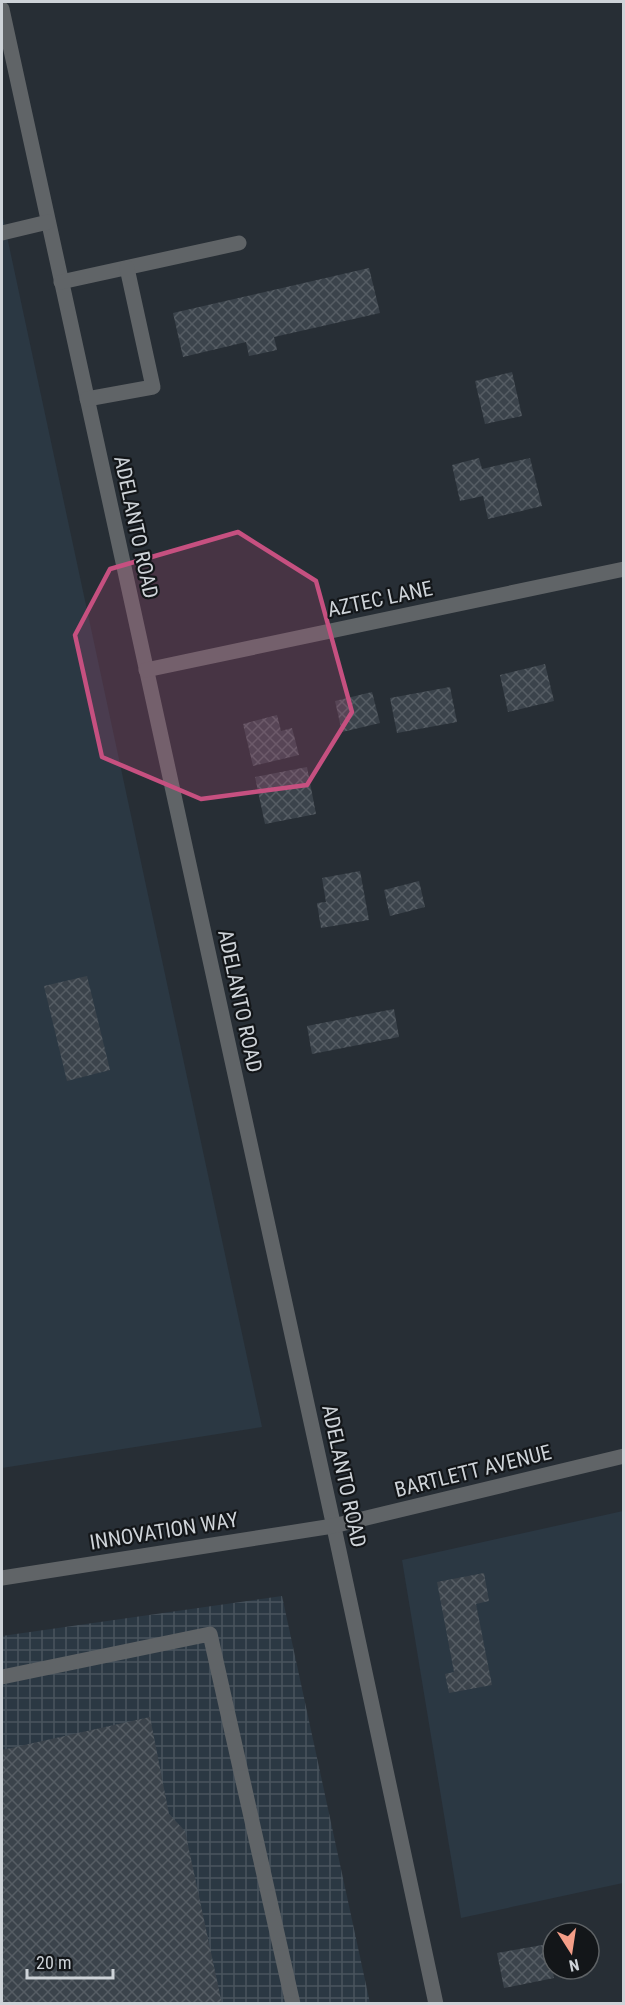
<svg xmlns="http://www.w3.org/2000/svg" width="625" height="2005" font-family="'Roboto Condensed',sans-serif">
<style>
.built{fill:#2b3843}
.industrial{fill:url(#industrial-grid)}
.building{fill:url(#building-cross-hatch)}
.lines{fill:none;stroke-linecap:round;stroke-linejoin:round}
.minor{stroke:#606467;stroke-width:15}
.marked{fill:#c65080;fill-opacity:0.2;stroke:#c65080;stroke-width:4.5;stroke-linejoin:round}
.labels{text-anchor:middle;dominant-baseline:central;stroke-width:4.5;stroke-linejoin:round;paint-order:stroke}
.street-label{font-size:21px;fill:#ced3d8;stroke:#131619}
</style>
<defs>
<pattern id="industrial-grid" width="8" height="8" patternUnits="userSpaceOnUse" patternTransform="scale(1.5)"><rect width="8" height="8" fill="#2b3843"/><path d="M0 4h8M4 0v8" fill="none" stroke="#49545d"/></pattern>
<pattern id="building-cross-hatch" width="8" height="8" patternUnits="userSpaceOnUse" patternTransform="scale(1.5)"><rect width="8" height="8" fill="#3b434b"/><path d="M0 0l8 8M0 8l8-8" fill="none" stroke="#565d64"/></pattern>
</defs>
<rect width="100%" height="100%" fill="#272e35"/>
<g class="built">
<path d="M2,213L262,1427L2,1468Z"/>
<path d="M623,1511V1883L461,1918L402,1560Z"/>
</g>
<path class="industrial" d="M282,1596L370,2003H2V1636Z"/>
<g class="building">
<path d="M369,268L380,313L274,337L277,350L249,356L246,342L183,357L173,313Z"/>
<path d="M512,372L522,416L485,424L475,381Z"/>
<path d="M479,458L482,469L530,458L542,506L488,519L483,496L460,501L452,465Z"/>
<path d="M545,664L554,701L508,712L500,675Z"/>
<path d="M450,687L457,722L397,733L390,698Z"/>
<path d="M372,692L380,723L342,732L335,701Z"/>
<path d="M277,715L281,731L292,728L299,755L253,766L243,724Z"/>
<path d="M307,767L316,814L265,824L255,777Z"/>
<path d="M360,871L369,920L321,928L317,903L326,902L322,878Z"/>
<path d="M419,881L425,907L390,916L384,890Z"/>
<path d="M87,976L110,1070L67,1081L44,986Z"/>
<path d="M394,1009L399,1037L312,1054L307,1026Z"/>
<path d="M484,1573L489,1601L476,1604L492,1685L449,1693L445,1674L454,1672L437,1582Z"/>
<path d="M150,1717L169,1814L185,1831L222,2004H2V1750Z"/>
<path d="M548,1944L554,1978L504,1988L497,1953Z"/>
</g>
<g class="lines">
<g class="minor">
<path d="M2,9L332,1518L436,2004"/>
<path d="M2,233L48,222"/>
<path d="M61,282L239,243"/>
<path d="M87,399L153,387L127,268"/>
<path d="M146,670L624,569"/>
<path d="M2,1578L333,1526L624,1456"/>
<path d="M2,1677L210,1634L293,2004"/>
</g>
</g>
<path class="marked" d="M238,532L316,581L352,712L307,785L201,799L102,757L75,635L110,569Z"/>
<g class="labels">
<g class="street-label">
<text transform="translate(136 527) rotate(78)">ADELANTO ROAD</text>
<text transform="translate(380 599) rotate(-12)">AZTEC LANE</text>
<text transform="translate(240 1001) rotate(78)">ADELANTO ROAD</text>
<text transform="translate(473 1471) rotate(-14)">BARTLETT AVENUE</text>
<text transform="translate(344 1476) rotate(78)">ADELANTO ROAD</text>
<text transform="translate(164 1531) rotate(-9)">INNOVATION WAY</text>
</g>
</g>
<rect width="625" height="2005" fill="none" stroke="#ced3d8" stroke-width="6"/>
<g transform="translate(571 1951) rotate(168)"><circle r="28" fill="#131619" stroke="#5e6265" stroke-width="1.5"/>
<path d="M0-4.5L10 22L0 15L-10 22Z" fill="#f49e88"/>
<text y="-9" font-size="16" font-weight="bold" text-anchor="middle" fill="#ced3d8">N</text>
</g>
<path d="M27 1969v9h86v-9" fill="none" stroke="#ced3d8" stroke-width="3"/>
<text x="36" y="1969" font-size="18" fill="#ced3d8" stroke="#131619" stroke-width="4.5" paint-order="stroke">20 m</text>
</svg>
